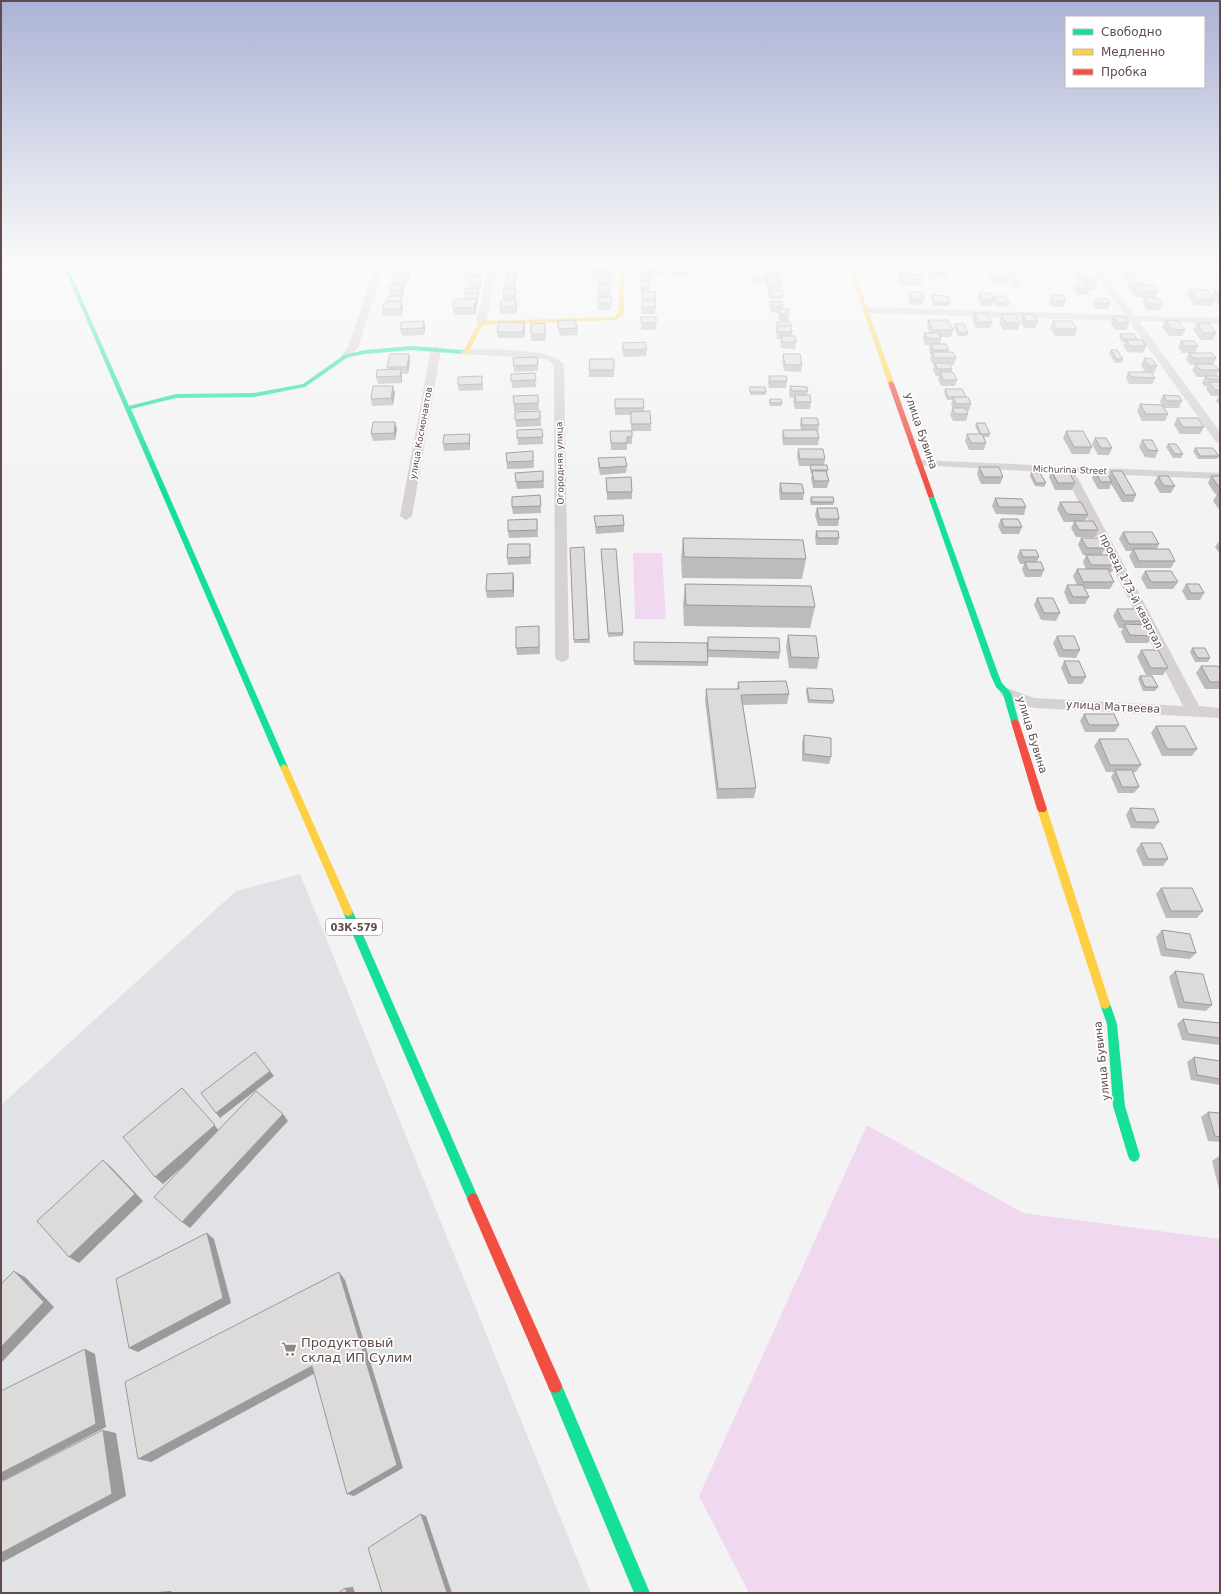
<svg xmlns="http://www.w3.org/2000/svg" width="1221" height="1594" font-family="'DejaVu Sans',sans-serif">
<style>
.commercial{fill:#e1e2e5}
.green{fill:#f1d8f1}
.lines{fill:none;stroke-linecap:round;stroke-linejoin:round}
.street{fill:#d6d2d1;fill-rule:evenodd}
.fast{fill:#16e098;fill-rule:evenodd}
.slow{fill:#ffcf43;fill-rule:evenodd}
.jam{fill:#f24e42;fill-rule:evenodd}
.wall{fill:#bebcbb}
.shaded-wall{fill:#9b9999}
.building{fill:#dddbda;stroke:#9b9999}
.labels{text-anchor:middle;dominant-baseline:central;stroke-width:3.5;stroke-linejoin:round;paint-order:stroke}
.far-street-label{font-size:9px;fill:#604c4a;stroke:#fff}
.shield{fill:#fff;stroke:#908280;stroke-width:1}
.shield-label{font-size:10px;font-weight:bold;fill:#604c4a}
.street-label{font-size:11px;fill:#604c4a;stroke:#fff}
.near-poi-label{font-size:13px;fill:#604c4a;stroke:#fff;text-anchor:start}
</style>
<rect width="100%" height="100%" fill="#f3f3f3"/>
<path class="commercial" d="M300,874L591,1593H1V1105L236,891Z"/>
<g class="green">
<path d="M633,553H662L666,619H635Z"/>
<path d="M867,1125L1023,1213L1220,1239V1593H749L699,1496Z"/>
</g>
<g class="lines">
<g class="street">
<path d="M376,263H384L359,346L350,358H342L341,356L349,345Z"/>
<path d="M489,263H497L486,323L481,326L476,323Z"/>
<path d="M1000,263H1008L1022,288L1020,290H1014Z"/>
<path d="M1088,263H1096L1135,316L1220,318V324L1139,321L1220,432V443L1216,442L1129,321L866,313L861,310L866,307L1125,315Z"/>
<path d="M436,346L441,349L412,516L406,520L400,516L431,349Z"/>
<path d="M466,349C488,350 551,347 564,364L569,657L567,660L562,662L557,660L555,657L554,365L548,360L538,358L462,354L461,352L462,350Z"/>
<path d="M920,460L1220,473V479L1075,473L1199,706L1220,708V718L1034,708C1023,705 1006,703 1000,693L1002,689L1007,688L1034,698L1183,706L1064,473L916,465L914,463Z"/>
</g>
<g class="fast">
<path d="M62,263H66L129,406L176,394L254,393L303,384L344,355L365,350L411,346L463,350L466,352L463,354L411,350L365,354L348,357L305,387L254,397L176,398L131,409L288,767L287,769H281L280,767Z"/>
<path d="M931,494L934,496L999,676L1002,683L1011,693L1019,722L1018,724H1012L1011,722L1003,694L996,687L991,676L928,496Z"/>
<path d="M348,908L351,909L353,912L477,1195L479,1199L477,1203L473,1205L469,1203L343,912L345,909Z"/>
<path d="M1105,999L1109,1001L1117,1024L1125,1106L1140,1156L1138,1160L1134,1162L1130,1160L1128,1156L1113,1106L1107,1024L1100,1004L1101,1001Z"/>
<path d="M555,1379L560,1381L650,1593H634L548,1386L550,1381Z"/>
</g>
<g class="slow">
<path d="M620,263H624V315L616,320L483,325L468,353L463,354L460,352L464,350L478,323L481,321L613,317L618,314Z"/>
<path d="M847,263H851L894,383L893,384L888,383Z"/>
<path d="M284,764L288,767L353,912L351,915L348,916L345,915L343,912L280,767Z"/>
<path d="M1042,805L1045,806L1047,809L1110,1004L1109,1007L1105,1009L1101,1007L1100,1004L1037,809L1039,806Z"/>
</g>
<g class="jam">
<path d="M891,381L894,383L934,496L933,497H929L928,496L888,383Z"/>
<path d="M1015,719L1019,722L1047,809L1045,812H1039L1037,809L1011,722Z"/>
<path d="M473,1193L477,1195L560,1381L562,1386L560,1391L555,1393L550,1391L467,1199L469,1195Z"/>
</g>
</g>
<g class="wall">
<rect x="400" y="263" width="12" height="1"/>
<path d="M470,263H484V270H481L482,276L481,283L480,289H479V297H478L477,304H476L475,315H453V308L465,299V294L468,288V280H464L463,274L470,270Z"/>
<path d="M508,263H520L518,273H516L517,277L515,289H516V300L517,306L516,314H500V307L503,300V295L505,289V284L507,271V266Z"/>
<path d="M601,263H612V276L586,275V269L601,264Z"/>
<path d="M642,263H651L663,269V275H650V292L656,299L655,314H641L642,294H641V273H642Z"/>
<path d="M746,263H755V274H747Z"/>
<path d="M763,263H776V266L779,272L778,277L782,283L781,289H767L766,283H751V277H764Z"/>
<path d="M894,263H910L912,267L911,274L898,273L897,270V267H895Z"/>
<path d="M983,263H1003L1004,264L1002,268L1010,277L1008,283H993L988,275L990,271H988L985,264V263Z"/>
<path d="M1065,263H1076L1088,268L1086,274L1090,278L1089,280L1097,283L1095,290H1090L1088,295H1077L1074,290L1076,284H1084L1085,281H1079L1077,277L1078,274H1072L1069,270L1071,263Z"/>
<path d="M1113,263H1126V265L1114,264Z"/>
<path d="M1128,263H1143L1147,267L1144,274H1138L1136,279H1124L1121,275L1124,269H1126Z"/>
<path d="M929,264L948,272L946,278H931L927,270Z"/>
<path d="M409,267L410,273L408,279H407V281L406,285H392L391,279L394,274V272Z"/>
<path d="M688,271V277H672V274Z"/>
<path d="M900,274L922,279L921,285H900L898,280Z"/>
<path d="M611,277V297H598V283Z"/>
<path d="M1129,282L1143,285L1158,291L1155,298L1136,297L1131,291L1132,289H1131L1128,285Z"/>
<path d="M403,285L404,292L403,297H402V299L401,302L403,308L401,316H383L382,309L390,296L389,290Z"/>
<path d="M1190,289L1212,295L1214,290H1220V307L1215,300L1212,306L1194,305L1187,296Z"/>
<path d="M769,290L784,296L783,299H769L768,293Z"/>
<path d="M909,292L924,299L922,305H910L908,298Z"/>
<path d="M979,293L993,298V296L1009,303L1008,307L996,306L993,301L992,306H981L978,299Z"/>
<path d="M932,295L950,303L949,306H934L931,299Z"/>
<path d="M1051,295L1066,301L1064,307H1052L1049,301Z"/>
<path d="M612,297L611,310H598V303Z"/>
<path d="M1145,298L1163,304L1160,310H1147L1142,304Z"/>
<path d="M1095,299L1110,303L1108,309H1096L1093,305Z"/>
<path d="M771,301L783,306V309L789,314L788,321H779L778,316V313L771,312L770,308Z"/>
<path d="M974,313L992,322L990,328H976L972,319Z"/>
<path d="M1001,314L1020,323L1018,330H1003L999,321Z"/>
<path d="M1022,314L1038,321L1035,328H1024L1020,321Z"/>
<path d="M1113,316L1129,323L1127,330H1115L1111,323Z"/>
<rect x="641" y="317" width="15" height="13"/>
<path d="M928,320L953,330L951,337H940L941,339L940,344L949,350L948,352L956,358L954,365H950L952,369L951,372L957,380L955,386H941L938,379L939,376H936L933,370L934,365H933L930,359L931,356L929,351L930,345H925L923,339L924,333H929L927,326Z"/>
<path d="M1165,320L1185,330L1182,336H1169L1162,327Z"/>
<path d="M424,321L425,328L424,335L402,336L400,329Z"/>
<path d="M557,321L578,328V335L560,336L558,328Z"/>
<path d="M1053,321L1077,329L1075,336H1055L1050,328Z"/>
<path d="M777,322L792,332V336L796,342L795,349L781,348L780,342L781,339H777L776,332Z"/>
<path d="M1197,323L1216,333L1213,340H1201L1193,330Z"/>
<path d="M955,324L968,333L967,336H958L954,327Z"/>
<path d="M525,329L524,338H498L497,332Z"/>
<path d="M546,330L545,341H531V334Z"/>
<path d="M1120,334L1137,339V340L1146,346L1143,353L1127,352L1123,346L1125,342H1122L1119,337Z"/>
<path d="M1181,341L1198,346L1195,353L1216,358L1213,364L1219,370L1216,376H1220V406L1216,401L1219,396H1211L1206,389L1207,386H1204L1202,383L1205,377H1197L1192,370L1195,365H1190L1186,359L1189,353H1182L1178,347Z"/>
<path d="M622,343L647,349L646,356L624,357L622,350Z"/>
<path d="M1111,350L1123,359L1122,363H1115L1109,353Z"/>
<path d="M409,354L410,361L408,374H402V383L378,384L376,377L387,369V367Z"/>
<path d="M783,354L802,365L801,372L784,371L782,361Z"/>
<path d="M537,357L538,371L514,372L513,358Z"/>
<path d="M1144,358L1157,366L1154,373H1151L1155,378L1152,384H1129L1126,378L1128,372H1145L1141,365Z"/>
<path d="M614,359V377H589V370Z"/>
<path d="M535,373L536,387L512,388L511,374Z"/>
<path d="M769,376L787,381L786,388H769L768,383Z"/>
<path d="M483,383V390L459,391L458,385Z"/>
<path d="M790,386L808,391L807,395L811,402L810,409H795L793,402L794,398H790L789,393Z"/>
<path d="M750,387L766,392L765,395H750Z"/>
<path d="M945,389L966,397L971,404L969,411H966L968,414L966,421H953L950,415L953,408L951,404L952,400H947L944,392Z"/>
<path d="M395,393L393,405L372,406L371,399Z"/>
<path d="M538,395L539,410L514,411L513,396Z"/>
<path d="M1163,395L1182,401L1179,408H1164L1168,414L1165,421H1142L1137,411L1140,404L1162,405L1160,402Z"/>
<path d="M615,399L644,408V411L651,424V431H632V444H627V450H611L610,431H631V415H615Z"/>
<path d="M770,399L782,403L781,406H770L769,402Z"/>
<path d="M540,411L541,426L516,427L515,412Z"/>
<path d="M801,418L819,425L818,432L819,438L818,445H783L782,437L783,430H801L800,425Z"/>
<path d="M1177,418L1204,427L1200,434H1180L1174,425Z"/>
<path d="M976,423L990,434L989,437H984L986,443L984,450H969L965,441L967,434H979L975,426Z"/>
<path d="M397,429L395,440L373,441L371,434Z"/>
<path d="M542,429L543,444L518,445L517,430Z"/>
<path d="M1066,431L1092,447L1089,454H1072L1063,438Z"/>
<path d="M470,434V450L444,451L443,444Z"/>
<path d="M1095,438L1112,448L1109,455H1098L1092,444Z"/>
<path d="M1142,440L1158,451L1155,458L1145,457L1139,447Z"/>
<path d="M1168,444L1183,454L1181,458H1173L1166,447Z"/>
<path d="M1195,448L1219,456L1217,459H1198L1193,451Z"/>
<path d="M798,449L825,459L824,465L828,470L827,474L829,481L827,488H813L811,478L812,474H811L810,468V466H799L797,456Z"/>
<path d="M533,451L534,468L507,469L506,453Z"/>
<path d="M598,458L627,466L626,473L600,475L598,465Z"/>
<path d="M979,467L1003,477L1000,484H981L977,474Z"/>
<path d="M1051,470L1075,483L1072,490H1055L1049,477Z"/>
<path d="M543,471L544,488L517,489L515,473Z"/>
<path d="M1095,471L1109,476L1111,471L1136,495L1133,502H1122L1111,484L1109,489H1098L1092,478Z"/>
<path d="M1031,473L1046,483L1044,487L1035,486L1030,476Z"/>
<path d="M1158,476L1175,486L1171,493H1160L1154,483Z"/>
<path d="M1211,476H1220V494H1215L1208,483Z"/>
<path d="M606,478L632,492V499L607,500Z"/>
<path d="M780,483L804,493L803,500H780L779,491Z"/>
<path d="M1217,494H1220V511L1213,501Z"/>
<path d="M540,495L541,513L513,514L512,507Z"/>
<path d="M811,497L834,502L833,505H811L810,501Z"/>
<path d="M995,498L1026,507L1024,515L996,514L992,506Z"/>
<path d="M1060,502L1088,515L1085,521L1098,530L1095,537H1076L1071,528L1074,522H1064L1057,509Z"/>
<path d="M817,508L839,519L838,526H818L815,515Z"/>
<path d="M594,516L624,525V532L596,534Z"/>
<path d="M537,519L538,537L509,538L508,531Z"/>
<path d="M1001,519L1022,527L1019,534H1002L998,526Z"/>
<path d="M816,531L839,538L838,545H816L815,538Z"/>
<path d="M1123,532L1159,544L1157,549L1175,561L1171,568H1135L1129,556L1132,551H1126L1119,539Z"/>
<path d="M683,538L806,559L802,579L682,578L681,559Z"/>
<path d="M1081,538L1105,548L1102,555L1116,565L1112,572H1109L1114,582L1110,589H1085L1089,597L1085,604H1069L1064,592L1067,585H1077L1073,576L1077,569H1086L1083,562L1086,555H1083L1078,545Z"/>
<path d="M1220,540V554L1215,547Z"/>
<path d="M530,544L531,564L508,565L507,558Z"/>
<path d="M584,547L590,643H574L570,548Z"/>
<path d="M1020,550L1039,557L1037,562L1044,570L1041,577H1025L1022,569L1024,564H1020L1017,557Z"/>
<path d="M601,553L623,633V636L608,637Z"/>
<path d="M1145,571L1178,582L1173,589H1147L1141,578Z"/>
<path d="M513,573L514,581V597L487,598L486,591Z"/>
<path d="M685,584L815,607L810,628L684,626L683,605Z"/>
<path d="M1186,584L1204,593L1200,600H1187L1182,591Z"/>
<path d="M1037,598L1060,613L1056,621L1041,620L1034,605Z"/>
<path d="M1117,609L1146,621L1144,625L1152,636L1148,643H1126L1121,632L1123,628H1119L1113,616Z"/>
<path d="M539,634L540,654L517,655L516,648Z"/>
<path d="M788,635L819,658L817,669L789,668L786,646Z"/>
<path d="M1057,636L1080,650L1076,658L1059,657L1053,643Z"/>
<path d="M708,637L780,652L779,659L708,657V666L634,665V642L707,644Z"/>
<path d="M1192,648L1210,658L1208,662H1195L1190,652Z"/>
<path d="M1141,650L1168,668L1163,675H1146L1137,657Z"/>
<path d="M1064,661L1086,677L1082,684H1068L1061,668Z"/>
<path d="M1201,666L1220,669V689H1205L1196,673Z"/>
<path d="M1140,676L1158,687L1155,691H1143L1138,679Z"/>
<path d="M738,682L789,694L787,704L743,705L756,788L754,798L717,799L705,700L706,689H737Z"/>
<path d="M807,688L834,701L833,704L808,703L806,692Z"/>
<path d="M1084,714L1119,725L1115,732H1085L1080,721Z"/>
<path d="M1156,726L1197,749L1192,756H1162L1151,733Z"/>
<path d="M804,735L831,757L829,764L802,761V742Z"/>
<path d="M1099,739L1141,765L1136,772H1133L1139,787L1134,793H1118L1111,777L1114,772H1106L1094,746Z"/>
<path d="M1130,808L1159,822L1154,829L1131,828L1126,815Z"/>
<path d="M1141,843L1168,859L1163,866H1143L1136,850Z"/>
<path d="M1161,888L1203,911L1197,918H1166L1156,894Z"/>
<path d="M1162,930L1196,953L1190,959L1161,956L1156,937Z"/>
<path d="M1175,971L1212,1005L1206,1011L1178,1008L1169,977Z"/>
<path d="M1183,1019L1220,1023V1045L1182,1040L1177,1024Z"/>
<path d="M1194,1057L1220,1061V1085L1191,1080L1187,1062Z"/>
<path d="M1208,1112L1220,1113V1142L1208,1141L1201,1117Z"/>
<path d="M1219,1156L1220,1157V1189H1219L1212,1161Z"/>
</g>
<g class="shaded-wall">
<path d="M518,263H520L518,273Z"/>
<path d="M409,267L410,273L408,279L407,272Z"/>
<path d="M516,271L517,277L514,291V284Z"/>
<path d="M406,274L407,281L406,285L405,279Z"/>
<path d="M481,277V283L480,289V283Z"/>
<path d="M403,285L404,292L403,297L402,290Z"/>
<path d="M516,289V296L515,302V296Z"/>
<path d="M477,293L478,299L477,304Z"/>
<path d="M476,299L477,305L475,315L474,308Z"/>
<path d="M516,300L517,306L516,314L515,307Z"/>
<path d="M402,302L403,308L401,316L400,309Z"/>
<path d="M424,321L425,328L424,335L423,328Z"/>
<path d="M524,322L525,329L524,338L523,332Z"/>
<path d="M409,354L410,361L408,374L407,367Z"/>
<path d="M401,369L402,376V383L400,376Z"/>
<path d="M393,386L395,393L393,405L391,398Z"/>
<path d="M395,422L397,429L395,440L394,433Z"/>
<path d="M470,434V450L469,443Z"/>
<path d="M513,573L514,581V597L513,590Z"/>
<path d="M270,1071L274,1076L220,1118L216,1113Z"/>
<path d="M182,1088L221,1133L163,1184L155,1177Z"/>
<path d="M283,1114L288,1121L190,1228L182,1222Z"/>
<path d="M103,1160L111,1167L143,1201L79,1263L69,1257Z"/>
<path d="M207,1233L214,1239L231,1303L138,1352L129,1348Z"/>
<path d="M14,1271L25,1277L54,1307L1,1363V1347Z"/>
<path d="M339,1272L345,1280L403,1468L354,1496L347,1494Z"/>
<path d="M85,1349L95,1354L106,1427L4,1480H1V1473Z"/>
<path d="M312,1366L319,1371L151,1462L138,1459Z"/>
<path d="M103,1430L116,1433L126,1496L1,1563V1553Z"/>
<path d="M421,1514L426,1516L452,1593H447Z"/>
<path d="M353,1587L355,1593H347L345,1588Z"/>
<path d="M171,1591L172,1593H158V1592Z"/>
</g>
<g class="building">
<path d="M470,263H484L483,264H470Z"/>
<path d="M508,263H518V266H507Z"/>
<rect x="643" y="263" width="20" height="6"/>
<path d="M747,263H755L756,265H748Z"/>
<path d="M763,263H776V265H764Z"/>
<path d="M898,263H910L912,267H900Z"/>
<path d="M989,263H1003L1004,264H990Z"/>
<path d="M1072,263H1085L1088,268H1074Z"/>
<path d="M1129,263H1143L1147,267H1132Z"/>
<rect x="586" y="264" width="26" height="5"/>
<path d="M929,264H944L948,272H932Z"/>
<path d="M747,266L754,267L755,271H748Z"/>
<path d="M764,266H777L779,272H765Z"/>
<path d="M395,267H409L407,272H394Z"/>
<path d="M990,268L1006,269L1010,277H995Z"/>
<path d="M1124,269H1135L1138,273H1127Z"/>
<path d="M464,270H481V274H463Z"/>
<path d="M508,271H516L514,284H505Z"/>
<rect x="672" y="271" width="16" height="3"/>
<rect x="641" y="273" width="9" height="6"/>
<path d="M393,274H406L405,279H391Z"/>
<path d="M900,274H920L922,279H901Z"/>
<path d="M1078,274H1087L1090,278H1080Z"/>
<path d="M469,277H481L480,283H468Z"/>
<rect x="598" y="277" width="13" height="6"/>
<path d="M751,277H768H766V280L752,279Z"/>
<path d="M766,277H781L782,283L767,282Z"/>
<path d="M1086,280H1095L1097,283H1088Z"/>
<rect x="641" y="281" width="9" height="7"/>
<path d="M1129,282H1141L1143,285H1134L1133,286H1132Z"/>
<rect x="598" y="284" width="13" height="6"/>
<path d="M1076,284H1087L1091,289H1079Z"/>
<path d="M403,285L402,290H389L390,286Z"/>
<path d="M1134,285H1153L1158,291H1138Z"/>
<path d="M466,288H479L478,294H477V293H465V294Z"/>
<path d="M504,289H516L515,296L503,295Z"/>
<path d="M1190,289L1208,290L1215,299H1197Z"/>
<path d="M769,290H782L784,296H770Z"/>
<path d="M1214,290H1220V296Z"/>
<rect x="642" y="292" width="14" height="7"/>
<path d="M909,292H921L924,299H912Z"/>
<path d="M465,293H477V298H464Z"/>
<path d="M979,293H990L994,300H983Z"/>
<path d="M932,295L947,296L950,303H935Z"/>
<path d="M1051,295H1063L1066,301L1054,300Z"/>
<path d="M388,296H402L400,301H387Z"/>
<path d="M993,296H1005L1009,303H997Z"/>
<path d="M598,297H612L611,303H598Z"/>
<path d="M1145,298H1158L1163,304H1149Z"/>
<path d="M454,299H476L474,308H453Z"/>
<path d="M1095,299H1108L1110,303H1098Z"/>
<path d="M501,300H516L515,307H500Z"/>
<rect x="642" y="301" width="13" height="6"/>
<path d="M771,301L782,302L783,306H771Z"/>
<path d="M773,301H781L782,302H773Z"/>
<path d="M385,302H402L400,309H382Z"/>
<path d="M779,309H788L789,314H780Z"/>
<path d="M974,313H987L992,322H978Z"/>
<path d="M1001,314H1015L1020,323H1006Z"/>
<path d="M1022,314H1034L1038,321H1026Z"/>
<path d="M1113,316L1125,317L1129,323H1118Z"/>
<rect x="641" y="317" width="15" height="6"/>
<path d="M575,320L578,328L559,329L557,321Z"/>
<path d="M928,320H948L953,330H933Z"/>
<path d="M1165,320L1178,321L1185,330L1172,329Z"/>
<path d="M424,321L423,328L400,329L401,322Z"/>
<path d="M1053,321H1072L1077,329H1057Z"/>
<path d="M499,322H524L523,332H497Z"/>
<path d="M777,322H790L791,326H778Z"/>
<path d="M545,323V334H531V324Z"/>
<path d="M1197,323H1209L1216,333H1204Z"/>
<path d="M955,324H964L968,333H959Z"/>
<path d="M777,326H791L792,332H778Z"/>
<path d="M924,333H939L941,339L927,338Z"/>
<path d="M1120,334H1134L1137,339H1123Z"/>
<path d="M781,336H795L796,342H782Z"/>
<path d="M1126,340H1142L1146,346H1130Z"/>
<path d="M1181,341H1194L1198,346H1185Z"/>
<path d="M645,342L647,349L624,350L622,343Z"/>
<path d="M931,344H946L949,350H933Z"/>
<path d="M1111,350H1117L1123,359H1117Z"/>
<path d="M932,352H953L956,358H935Z"/>
<path d="M1189,353H1212L1216,358H1193Z"/>
<path d="M390,354H409L407,367H387Z"/>
<path d="M783,354H800L802,365H785Z"/>
<path d="M537,357L538,365L514,366L513,358Z"/>
<path d="M1144,358L1152,359L1157,366H1149Z"/>
<path d="M590,359H614V370H589Z"/>
<path d="M935,363H949L952,369H937Z"/>
<path d="M1195,364H1213L1219,370H1201Z"/>
<path d="M401,369L400,376L376,377L377,370Z"/>
<path d="M940,372H953L957,380H943Z"/>
<path d="M1128,372H1151L1155,378L1132,377Z"/>
<path d="M535,373L536,380L511,381V374Z"/>
<path d="M482,376V384L458,385V377Z"/>
<path d="M769,376H786L787,381H770Z"/>
<path d="M1205,376H1220V379H1208Z"/>
<path d="M1209,382H1220V390H1215Z"/>
<path d="M373,386H393L391,398L371,399Z"/>
<path d="M790,386L807,387L808,391H792Z"/>
<path d="M750,387H765L766,392H750Z"/>
<path d="M945,389H962L966,397H948Z"/>
<path d="M538,395V403L514,404L513,396Z"/>
<path d="M795,395H810L811,402H796Z"/>
<path d="M1163,395L1179,396L1182,401H1167Z"/>
<path d="M953,397H968L971,404H956Z"/>
<path d="M615,399H643L644,408H615Z"/>
<path d="M770,399H781L782,403H770Z"/>
<path d="M1140,404L1162,405L1168,414H1146Z"/>
<path d="M952,408H965L968,414H955Z"/>
<path d="M540,411V419L515,420V412Z"/>
<path d="M650,411L651,424H631V412Z"/>
<path d="M801,418H817L819,425H802Z"/>
<path d="M1177,418H1198L1204,427H1183Z"/>
<path d="M373,422H395L394,433L371,434Z"/>
<path d="M976,423H985L990,434H981Z"/>
<path d="M542,429L543,437L517,438V430Z"/>
<path d="M783,430H817L819,438H784Z"/>
<path d="M610,431H632V437H627V443H611Z"/>
<path d="M1066,431H1083L1092,447H1074Z"/>
<path d="M470,434L469,443L443,444L444,435Z"/>
<path d="M967,434H982L986,443H971Z"/>
<path d="M1095,438H1106L1112,448H1101Z"/>
<path d="M1142,440H1152L1158,451L1148,450Z"/>
<path d="M1168,444H1176L1183,454H1175Z"/>
<path d="M1195,448H1213L1219,456H1200Z"/>
<path d="M798,449H823L825,459H800Z"/>
<path d="M533,451V461L507,462L506,453Z"/>
<path d="M625,457L627,466L600,468L598,458Z"/>
<path d="M810,465H827L828,470H811Z"/>
<path d="M979,467H999L1003,477H984Z"/>
<path d="M1051,470H1068L1075,483H1058Z"/>
<path d="M543,471V481L516,482L515,473Z"/>
<path d="M812,471H826L829,481H814Z"/>
<path d="M1095,471H1106L1112,482H1101Z"/>
<path d="M1111,471H1122L1136,495H1125Z"/>
<path d="M1031,473H1040L1046,483H1036Z"/>
<path d="M1158,476H1168L1175,486H1164Z"/>
<path d="M1211,476H1220V487H1219Z"/>
<path d="M631,477L632,492H607L606,478Z"/>
<path d="M780,483L802,484L804,493H782Z"/>
<path d="M1217,494H1220V498Z"/>
<path d="M540,495L541,506L512,507V497Z"/>
<path d="M811,497H833L834,502H812Z"/>
<path d="M995,498L1022,499L1026,507H999Z"/>
<path d="M1060,502H1081L1088,515L1067,514Z"/>
<path d="M817,508H837L839,519H819Z"/>
<path d="M623,515L624,525L596,527L594,516Z"/>
<path d="M537,519V530L508,531V520Z"/>
<path d="M1001,519H1018L1022,527H1004Z"/>
<path d="M1074,521H1093L1098,530H1079Z"/>
<path d="M816,531H838L839,538H818Z"/>
<path d="M1123,532H1152L1159,544H1129Z"/>
<path d="M683,538L803,540L806,559L684,557Z"/>
<path d="M1081,538H1100L1105,548H1087Z"/>
<path d="M508,544H530V557L507,558Z"/>
<path d="M584,547L589,639L574,640L570,548Z"/>
<path d="M601,549H616L623,633H608Z"/>
<path d="M1133,549H1169L1175,561H1139Z"/>
<path d="M1020,550H1036L1039,557H1023Z"/>
<path d="M1086,555H1110L1116,565H1091Z"/>
<path d="M1025,562H1041L1044,570H1028Z"/>
<path d="M1077,569H1108L1114,582H1083Z"/>
<path d="M1145,571H1171L1178,582H1151Z"/>
<path d="M513,573V590L486,591L487,574Z"/>
<path d="M685,584L811,586L815,607L686,605Z"/>
<path d="M1186,584H1199L1204,593H1191Z"/>
<path d="M1067,585H1083L1089,597H1073Z"/>
<path d="M1037,598H1053L1060,613H1044Z"/>
<path d="M1117,609H1140L1146,621H1123Z"/>
<path d="M1124,624L1146,625L1152,636L1130,635Z"/>
<path d="M539,626V647L516,648V627Z"/>
<path d="M788,635L816,636L819,658L791,657Z"/>
<path d="M1057,636H1074L1080,650H1063Z"/>
<path d="M708,637L779,638L780,652L708,650Z"/>
<path d="M634,642L707,643L708,662L634,661Z"/>
<path d="M1192,648H1205L1210,658H1198Z"/>
<path d="M1141,650H1158L1168,668H1151Z"/>
<path d="M1064,661H1079L1086,677H1071Z"/>
<path d="M1201,666H1218L1220,669V682H1210Z"/>
<path d="M1140,676H1152L1158,687H1145Z"/>
<path d="M786,681L789,694L741,695L756,788L718,789L706,689H739L738,682Z"/>
<path d="M807,688L832,689L834,701L809,700Z"/>
<path d="M1084,714H1114L1119,725H1089Z"/>
<path d="M1156,726H1185L1197,749H1167Z"/>
<path d="M804,735L831,738V757L804,754Z"/>
<path d="M1099,739H1128L1141,765H1110Z"/>
<path d="M1115,770H1132L1139,787H1122Z"/>
<path d="M1130,808L1154,809L1159,822H1136Z"/>
<path d="M1141,843H1161L1168,859H1148Z"/>
<path d="M1161,888H1192L1203,911H1171Z"/>
<path d="M1162,930L1190,934L1196,953L1166,949Z"/>
<path d="M1175,971L1203,974L1212,1005L1184,1002Z"/>
<path d="M1183,1019L1220,1023V1038L1188,1034Z"/>
<path d="M255,1052L270,1071L216,1113L201,1093Z"/>
<path d="M1194,1057L1220,1061V1079L1197,1075Z"/>
<path d="M182,1088L215,1125L155,1177L123,1137Z"/>
<path d="M256,1091L283,1114L182,1222L154,1197Z"/>
<path d="M1208,1112L1220,1113V1137L1215,1136Z"/>
<path d="M103,1160L135,1194L69,1257L37,1221Z"/>
<path d="M207,1233L223,1298L129,1348L116,1279Z"/>
<path d="M14,1271L44,1302L1,1347V1284Z"/>
<path d="M339,1272L397,1465L347,1494L312,1366L138,1459L125,1382Z"/>
<path d="M85,1349L96,1424L1,1473V1391Z"/>
<path d="M103,1430L112,1494L1,1553V1482Z"/>
<path d="M421,1514L447,1593H382L368,1548Z"/>
<path d="M345,1588L347,1593H338Z"/>
</g>
<linearGradient id="sky" x2="0" y2="1"><stop stop-color="#abb2d5"/><stop offset="0.54" stop-color="#fafafa"/><stop offset="1" stop-color="#fafafa" stop-opacity="0"/></linearGradient>
<rect width="1221" height="486" fill="url(#sky)"/>
<defs>
<g id="supermarket-bare" transform="scale(1.2)"><path d="M-6-5.5h2.5l.6 2H6L4.5 2H-2.5L-4.4-4H-6ZM-1.5 3.2a1.3 1.3 0 1 0 .1 0ZM3 3.2a1.3 1.3 0 1 0 .1 0Z" fill="#938685" stroke="#fff" stroke-width="2.5" paint-order="stroke"/></g>
</defs>
<g fill-rule="evenodd">
<use href="#supermarket-bare" x="289" y="1349"/>
</g>
<g class="labels">
<g class="far-street-label">
<text transform="translate(421 433) rotate(-80)">улица Космонавтов</text>
<text transform="translate(560 463) rotate(-91)">Огородняя улица</text>
<text transform="translate(1070 470) rotate(2)">Michurina Street</text>
</g>
<rect class="shield" x="326" y="919" width="56" height="16" rx="3"/>
<g class="shield-label">
<text x="354" y="927">03К-579</text>
</g>
<g class="street-label">
<text transform="translate(921 431) rotate(71)">улица Бувина</text>
<text transform="translate(1131 591) rotate(63)">проезд 173-й квартал</text>
<text transform="translate(1113 707) rotate(3)">улица Матвеева</text>
<text transform="translate(1032 735) rotate(73)">улица Бувина</text>
<text transform="translate(1102 1061) rotate(-96)">улица Бувина</text>
</g>
<g class="near-poi-label">
<text x="301" y="1342">Продуктовый<tspan x="301" dy="15">склад ИП Сулим</tspan></text>
</g>
</g>
<rect width="1221" height="1594" fill="none" stroke="#604c4a" stroke-width="4"/>
<rect x="1065" y="16" width="140" height="72" fill="#ffffff" stroke="#bfb7b7"/>
<rect x="1073" y="29" width="20" height="6" fill="#16e098" stroke="#bfb7b7"/>
<text x="1101" y="36" font-size="12" fill="#604c4a">Свободно</text>
<rect x="1073" y="49" width="20" height="6" fill="#ffcf43" stroke="#bfb7b7"/>
<text x="1101" y="56" font-size="12" fill="#604c4a">Медленно</text>
<rect x="1073" y="69" width="20" height="6" fill="#f24e42" stroke="#bfb7b7"/>
<text x="1101" y="76" font-size="12" fill="#604c4a">Пробка</text>
</svg>
